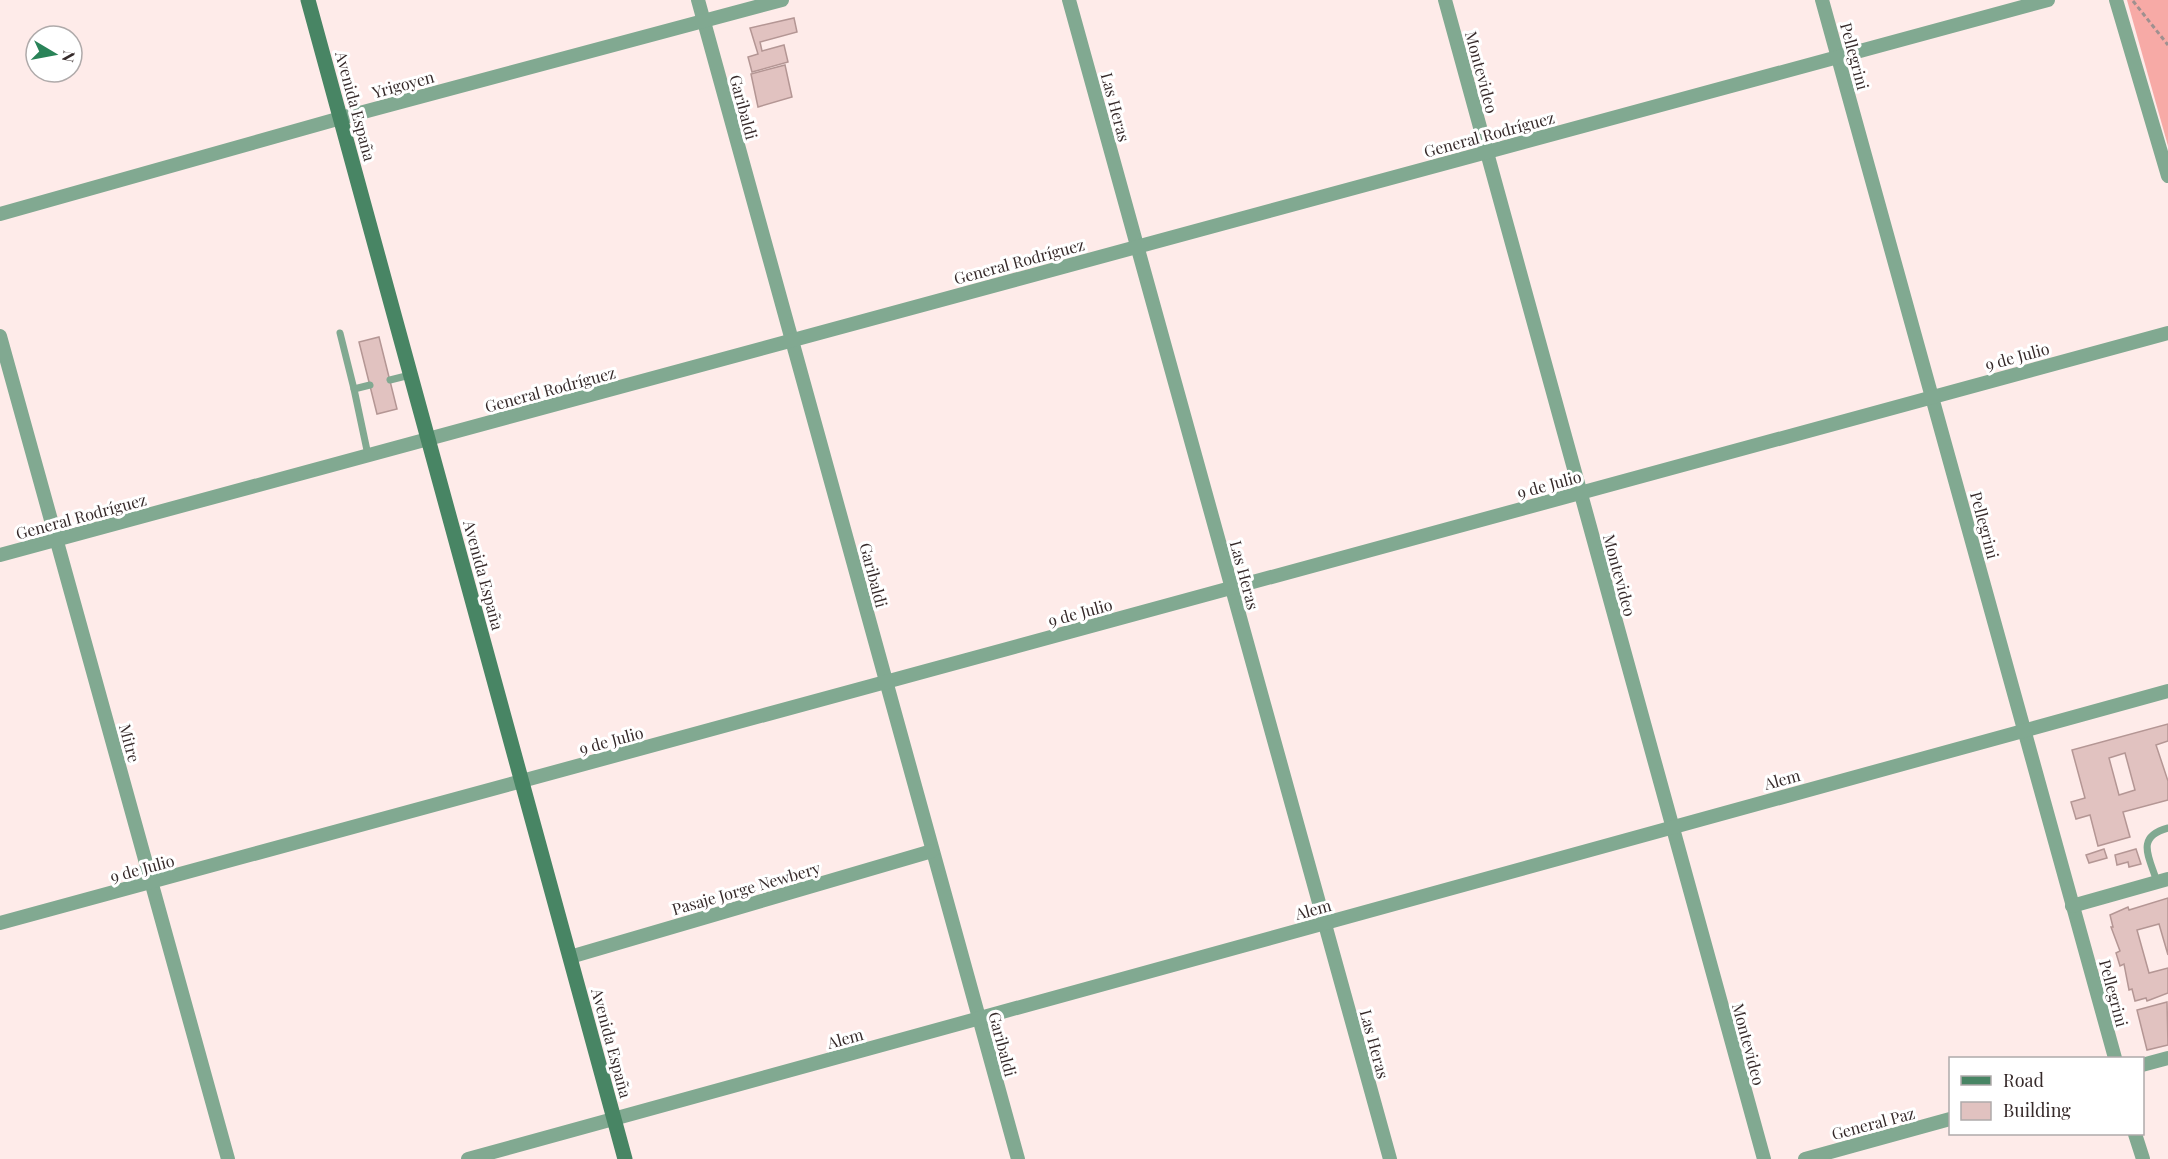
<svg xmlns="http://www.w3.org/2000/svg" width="2168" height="1159" font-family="'Playfair Display',serif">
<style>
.green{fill:#f7aaa6}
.building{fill:#e1c2c0;stroke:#b49694;stroke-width:1.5;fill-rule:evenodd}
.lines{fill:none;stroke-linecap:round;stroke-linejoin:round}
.path{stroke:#9f908f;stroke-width:3;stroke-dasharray:4.5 3;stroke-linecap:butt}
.lane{stroke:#81a991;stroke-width:7}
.street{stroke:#81a991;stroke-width:14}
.secondary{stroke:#488564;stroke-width:15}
.labels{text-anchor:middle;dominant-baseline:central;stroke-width:6;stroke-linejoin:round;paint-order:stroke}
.street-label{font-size:16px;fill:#362a2a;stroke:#fff}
</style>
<rect width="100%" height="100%" fill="#feebe9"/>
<path class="green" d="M2127,0H2168V146Z"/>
<g class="building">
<path d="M794,18L797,32L760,42L762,51L784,45L788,62L752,72L748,57L758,54L750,28Z"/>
<path d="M785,65L792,97L758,107L751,74Z"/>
<path d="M379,337L397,409L377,414L359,342Z"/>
<path d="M2168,724V741L2156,745L2168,781V800L2123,812L2130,837L2098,846L2090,815L2076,819L2071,802L2085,798L2072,750ZM2125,753L2135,790L2119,795L2109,758Z"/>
<path d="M2104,849L2107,858L2089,863L2086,855Z"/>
<path d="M2136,849L2141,864L2129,867L2128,862L2117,865L2115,855Z"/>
<path d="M2168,898V955L2159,924L2137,930L2149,973L2168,968V993L2147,1001L2146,998L2135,1001L2132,989L2129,990L2124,964L2120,966L2116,953L2120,951L2111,927H2113L2110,915L2128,907L2129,910Z"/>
<path d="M2167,1002L2168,1045L2147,1050L2137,1010Z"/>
</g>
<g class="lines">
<path class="path" d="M2133,1L2168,45"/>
<g class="lane">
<path d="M340,333L354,389"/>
<path d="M390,380L410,375"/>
<path d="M368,455L354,389L370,385"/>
<path d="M2157,882C2149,856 2135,837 2168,828"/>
</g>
<g class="street">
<path d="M698,0L1018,1159"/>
<path d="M1069,0L1390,1159"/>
<path d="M1445,0L1764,1159"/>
<path d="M1822,0L2115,1058"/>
<path d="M2116,0L2168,176"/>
<path d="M0,214L341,118L782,0"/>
<path d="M0,336L228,1159"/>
<path d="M0,555L2048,0"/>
<path d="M2072,906L2168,879"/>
<path d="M0,923L2168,333"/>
<path d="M570,957L932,851"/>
<path d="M2142,1065L2168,1058"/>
<path d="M2135,1134L2143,1159"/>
<path d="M468,1159L2168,691"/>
<path d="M1805,1159L1950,1119"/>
</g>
<path class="secondary" d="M308,0L625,1159"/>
</g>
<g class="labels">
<g class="street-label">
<text transform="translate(1855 56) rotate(75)">Pellegrini</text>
<text transform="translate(1482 72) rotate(75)">Montevideo</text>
<text transform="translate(403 84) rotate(-15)">Yrigoyen</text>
<text transform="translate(356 106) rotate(75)">Avenida España</text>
<text transform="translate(744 107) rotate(75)">Garibaldi</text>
<text transform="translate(1116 107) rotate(75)">Las Heras</text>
<text transform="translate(1489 134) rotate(-15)">General Rodríguez</text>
<text transform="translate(1019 261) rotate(-15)">General Rodríguez</text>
<text transform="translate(2017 356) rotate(-15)">9 de Julio</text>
<text transform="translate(550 389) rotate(-15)">General Rodríguez</text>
<text transform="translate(1549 484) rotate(-15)">9 de Julio</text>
<text transform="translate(81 516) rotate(-15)">General Rodríguez</text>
<text transform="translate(1985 525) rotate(75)">Pellegrini</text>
<text transform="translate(484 575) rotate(75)">Avenida España</text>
<text transform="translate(874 575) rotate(75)">Garibaldi</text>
<text transform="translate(1245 575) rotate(75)">Las Heras</text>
<text transform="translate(1620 575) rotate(75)">Montevideo</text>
<text transform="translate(1080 612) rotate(-15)">9 de Julio</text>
<text transform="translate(611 740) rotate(-15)">9 de Julio</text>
<text transform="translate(130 743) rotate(75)">Mitre</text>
<text transform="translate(1782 779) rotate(-15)">Alem</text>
<text transform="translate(142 868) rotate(-15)">9 de Julio</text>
<text transform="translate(746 888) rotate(-16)">Pasaje Jorge Newbery</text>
<text transform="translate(1313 909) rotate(-15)">Alem</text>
<text transform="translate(2114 993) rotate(75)">Pellegrini</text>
<text transform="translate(845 1038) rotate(-15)">Alem</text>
<text transform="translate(612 1043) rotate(75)">Avenida España</text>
<text transform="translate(1003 1044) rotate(75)">Garibaldi</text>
<text transform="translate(1375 1044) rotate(75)">Las Heras</text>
<text transform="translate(1749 1044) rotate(75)">Montevideo</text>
<text transform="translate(1873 1123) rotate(-15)">General Paz</text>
</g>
</g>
<rect x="1949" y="1057" width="195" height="78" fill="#ffffff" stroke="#afaaaa" stroke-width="1.5"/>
<rect x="1961" y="1076" width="30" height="9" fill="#488564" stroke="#afaaaa" stroke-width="1.5"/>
<text x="2003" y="1087" font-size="18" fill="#362a2a">Road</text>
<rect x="1961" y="1102" width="30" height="18" fill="#e1c2c0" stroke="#afaaaa" stroke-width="1.5"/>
<text x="2003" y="1117" font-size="18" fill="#362a2a">Building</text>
<g transform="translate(54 54) rotate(100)"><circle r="28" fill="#ffffff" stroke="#afaaaa" stroke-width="1.5"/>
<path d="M0-4.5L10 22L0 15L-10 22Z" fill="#298358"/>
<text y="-9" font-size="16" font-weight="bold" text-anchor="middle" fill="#362a2a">N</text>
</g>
</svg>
